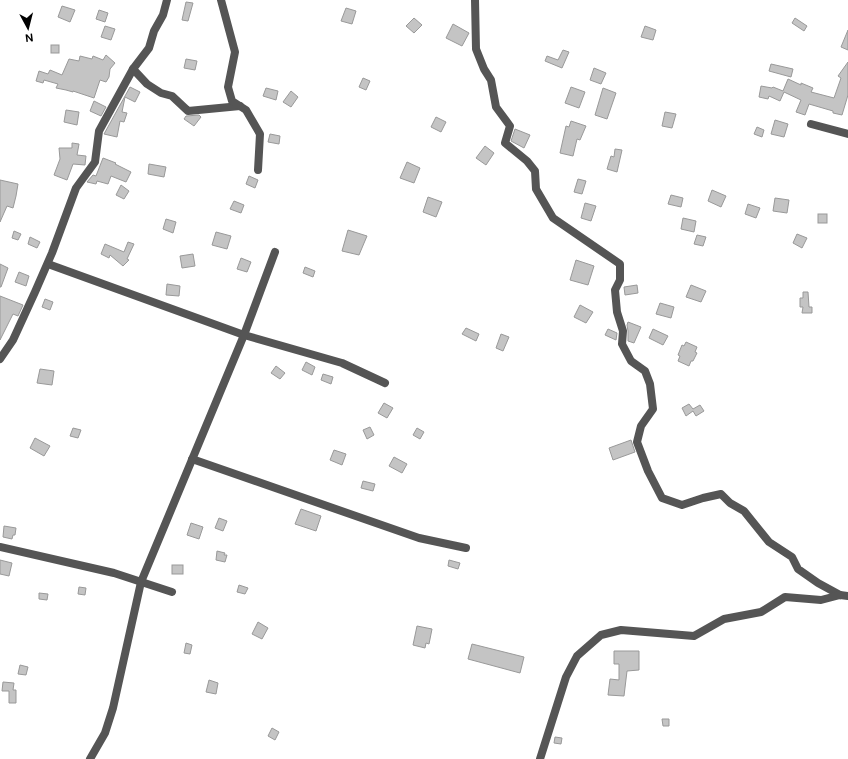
<svg xmlns="http://www.w3.org/2000/svg" width="848" height="759" font-family="'DM Sans',sans-serif">
<style>
.building{fill:#c4c4c4;stroke:#999}
.lines{fill:none;stroke-linecap:round;stroke-linejoin:round}
.minor{stroke:#555;stroke-width:8}
</style>
<rect width="100%" height="100%" fill="#fff"/>
<g class="building">
<path d="M186,2L193,3L188,21L182,20Z"/>
<path d="M62,6L75,10L70,22L58,17Z"/>
<path d="M346,8L356,11L352,24L341,21Z"/>
<path d="M99,10L108,13L105,22L96,19Z"/>
<path d="M414,18L422,25L414,33L406,26Z"/>
<path d="M795,18L807,26L804,31L792,23Z"/>
<path d="M453,24L469,33L462,46L446,38Z"/>
<path d="M105,26L115,29L111,40L101,37Z"/>
<path d="M645,26L656,30L653,40L641,37Z"/>
<path d="M848,30V50L841,47Z"/>
<rect x="51" y="45" width="8" height="8"/>
<path d="M563,50L569,52L562,68L545,61L547,56L558,60Z"/>
<path d="M106,55L115,63L110,69L109,77L106,82L100,80L94,98L73,91V92L66,90L56,88L58,84L44,80L43,83L36,81L39,71L48,74L50,70L62,75L69,59L79,61L80,56L92,59L93,56L103,60Z"/>
<path d="M186,59L197,61L195,70L184,68Z"/>
<path d="M848,62V95L842,115L833,113V111L809,104L805,115L796,112L801,100L784,92L780,101L769,96L768,99L759,97L761,86L772,88L773,87L783,91L788,79L801,85V83L813,88L811,92L834,98L841,78L838,76Z"/>
<path d="M771,64L793,69L791,77L769,71Z"/>
<path d="M594,68L606,73L601,84L590,80Z"/>
<path d="M363,78L370,81L366,90L359,87Z"/>
<path d="M130,87L140,92L135,102L125,97L122,112L127,113L124,122L120,121L117,137L104,134Z"/>
<path d="M571,87L585,92L579,108L565,103Z"/>
<path d="M266,88L278,91L276,100L263,96Z"/>
<path d="M603,88L616,93L607,119L595,115Z"/>
<path d="M291,91L298,97L291,107L283,102Z"/>
<path d="M94,101L106,107L101,116L90,111Z"/>
<path d="M66,110L79,112L77,125L64,122Z"/>
<path d="M665,112L676,114L672,128L662,126Z"/>
<path d="M199,115L201,117L194,126L184,119L186,116Z"/>
<path d="M436,117L446,122L441,132L431,127Z"/>
<path d="M775,120L788,124L784,137L771,134Z"/>
<path d="M571,121L586,126L580,140L577,139L573,156L560,153L566,126L569,127Z"/>
<path d="M757,127L764,130L762,137L754,134Z"/>
<path d="M515,129L530,135L524,148L511,141Z"/>
<path d="M270,134L280,136L279,144L268,142Z"/>
<path d="M72,143L79,144L77,155L86,156L85,165L73,164L67,180L54,175L60,159L59,148H72Z"/>
<path d="M485,146L494,153L486,165L476,158Z"/>
<path d="M615,149L622,150L617,172L607,169L611,156L614,157Z"/>
<path d="M103,158L116,163L115,164L131,172L126,182L111,176L108,184L97,181L96,184L87,182L93,175L96,176Z"/>
<path d="M407,162L420,168L414,183L400,178Z"/>
<path d="M149,164L166,167L164,177L148,174Z"/>
<path d="M249,176L258,180L255,188L246,184Z"/>
<path d="M578,179L586,181L582,194L574,192Z"/>
<path d="M0,180L18,184L16,196L13,208L7,206L0,222Z"/>
<path d="M121,185L129,191L124,199L116,195Z"/>
<path d="M712,190L726,196L721,207L708,201Z"/>
<path d="M671,195L683,198L681,207L668,204Z"/>
<path d="M428,197L442,202L436,217L423,212Z"/>
<path d="M775,198L789,200L787,213L773,211Z"/>
<path d="M234,201L244,205L241,213L230,209Z"/>
<path d="M585,203L596,206L591,221L581,218Z"/>
<path d="M748,204L760,208L756,218L745,214Z"/>
<rect x="818" y="214" width="9" height="9"/>
<path d="M683,218L696,221L694,232L681,229Z"/>
<path d="M166,219L176,222L173,233L163,229Z"/>
<path d="M348,230L367,236L359,255L342,251Z"/>
<path d="M14,231L21,234L18,240L12,238Z"/>
<path d="M216,232L231,236L227,249L212,245Z"/>
<path d="M797,234L807,238L802,248L793,243Z"/>
<path d="M697,235L706,237L703,246L694,244Z"/>
<path d="M30,237L40,242L37,248L28,244Z"/>
<path d="M128,242L134,244L127,259L129,260L123,266L110,255L109,258L101,254L105,244L124,252Z"/>
<path d="M193,254L195,266L182,268L180,256Z"/>
<path d="M241,258L251,262L247,272L237,269Z"/>
<path d="M576,260L594,266L588,285L570,280Z"/>
<path d="M0,264L8,268L1,287H0Z"/>
<path d="M305,267L315,271L313,277L303,273Z"/>
<path d="M19,272L29,276L26,286L15,282Z"/>
<path d="M167,284L180,286L179,296L166,295Z"/>
<path d="M637,285L638,293L625,295L624,287Z"/>
<path d="M691,285L706,291L701,302L686,297Z"/>
<path d="M803,292H808L809,307H812V313H802L803,307H800V298H803Z"/>
<path d="M0,296L23,305L18,316L13,314L0,340Z"/>
<path d="M45,299L53,302L50,310L42,307Z"/>
<path d="M660,303L674,307L671,318L656,314Z"/>
<path d="M580,305L593,312L586,323L574,317Z"/>
<path d="M628,322L641,327L634,343L628,341V331L627,325Z"/>
<path d="M466,328L479,334L476,341L462,334Z"/>
<path d="M608,329L617,333L616,340L605,335Z"/>
<path d="M653,329L668,336L663,345L649,338Z"/>
<path d="M501,334L509,337L503,351L496,348Z"/>
<path d="M686,342L697,347L695,352L697,353L693,361H691L689,366L678,361L680,356L678,355L682,345L684,346Z"/>
<path d="M306,362L315,367L312,375L302,370Z"/>
<path d="M276,366L285,373L280,379L271,373Z"/>
<path d="M40,369L54,371L52,385L37,383Z"/>
<path d="M323,374L333,377L331,384L321,380Z"/>
<path d="M384,403L393,408L387,418L378,413Z"/>
<path d="M689,404L693,409L700,405L704,411L696,416L693,411L686,416L682,408Z"/>
<path d="M370,427L374,435L367,439L363,430Z"/>
<path d="M73,428L81,430L78,438L70,436Z"/>
<path d="M417,428L424,432L420,439L413,435Z"/>
<path d="M35,438L50,446L44,456L30,448Z"/>
<path d="M631,440L635,452L613,460L609,448Z"/>
<path d="M334,450L346,454L342,465L330,460Z"/>
<path d="M394,457L407,464L402,473L389,466Z"/>
<path d="M363,481L375,484L373,491L361,488Z"/>
<path d="M301,509L321,516L316,531L295,524Z"/>
<path d="M219,518L227,521L223,531L215,528Z"/>
<path d="M191,523L203,527L199,539L187,535Z"/>
<path d="M4,526L16,528L15,535H13L12,539L3,537Z"/>
<path d="M217,551L225,553L224,555H227L225,562L216,560Z"/>
<path d="M0,560L12,563L9,576L0,574Z"/>
<path d="M449,560L460,563L458,569L448,566Z"/>
<rect x="172" y="565" width="11" height="9"/>
<path d="M239,585L248,588L245,594L237,592Z"/>
<path d="M79,587L86,588L85,595L78,594Z"/>
<path d="M39,593L48,594L47,600L39,599Z"/>
<path d="M258,622L268,628L262,639L252,634Z"/>
<path d="M417,626L432,629L429,644L426,643L425,648L413,645Z"/>
<path d="M186,643L192,645L190,654L184,653Z"/>
<path d="M472,644L524,657L520,673L468,659Z"/>
<path d="M614,651H639V670L627,671L624,696L608,695L610,679L619,680V664H614Z"/>
<path d="M20,665L28,667L26,675L18,674Z"/>
<path d="M209,680L218,683L216,694L206,692Z"/>
<path d="M3,682L14,683L13,690H16V703H9V691H2Z"/>
<path d="M662,719H669V726H663Z"/>
<path d="M272,728L279,732L275,740L268,736Z"/>
<path d="M555,737L562,738L561,744L554,743Z"/>
</g>
<g class="lines">
<g class="minor">
<path d="M167,0L163,15L154,31L149,48L133,69L147,84L161,93L172,96L188,111L240,106"/>
<path d="M221,0L235,52L228,87L232,101L246,110L260,134L258,170"/>
<path d="M475,0L476,49L484,69L491,80L496,107L510,126L505,143L527,161L535,171L536,189L553,218L620,264V280L615,290L617,312L623,331L622,344L631,361L645,371L650,384L653,409L641,426L637,442L648,471L662,498L682,505L703,498L721,494L730,503L744,511L769,542L792,557L798,569L818,583L840,595"/>
<path d="M811,124L848,134"/>
<path d="M48,264L244,335L342,363L385,383"/>
<path d="M0,359L13,340L35,292L52,253L76,188L95,162L99,131L133,69"/>
<path d="M192,459L419,538L466,548"/>
<path d="M0,547L114,573L172,592"/>
<path d="M90,759L105,733L113,708L141,582L244,335L275,252"/>
<path d="M540,759L566,677L577,656L601,635L621,630L694,636L724,619L761,612L785,597L821,600L840,595L848,596"/>
</g>
</g>
<g transform="translate(28 28) rotate(173)" stroke="#ffffff" stroke-width="3" paint-order="stroke">
<path d="M0-3L7 15L0 10L-7 15Z" fill="#000000"/>
<text y="-6" font-size="11" font-weight="bold" text-anchor="middle" fill="#000000">N</text>
</g>
</svg>
